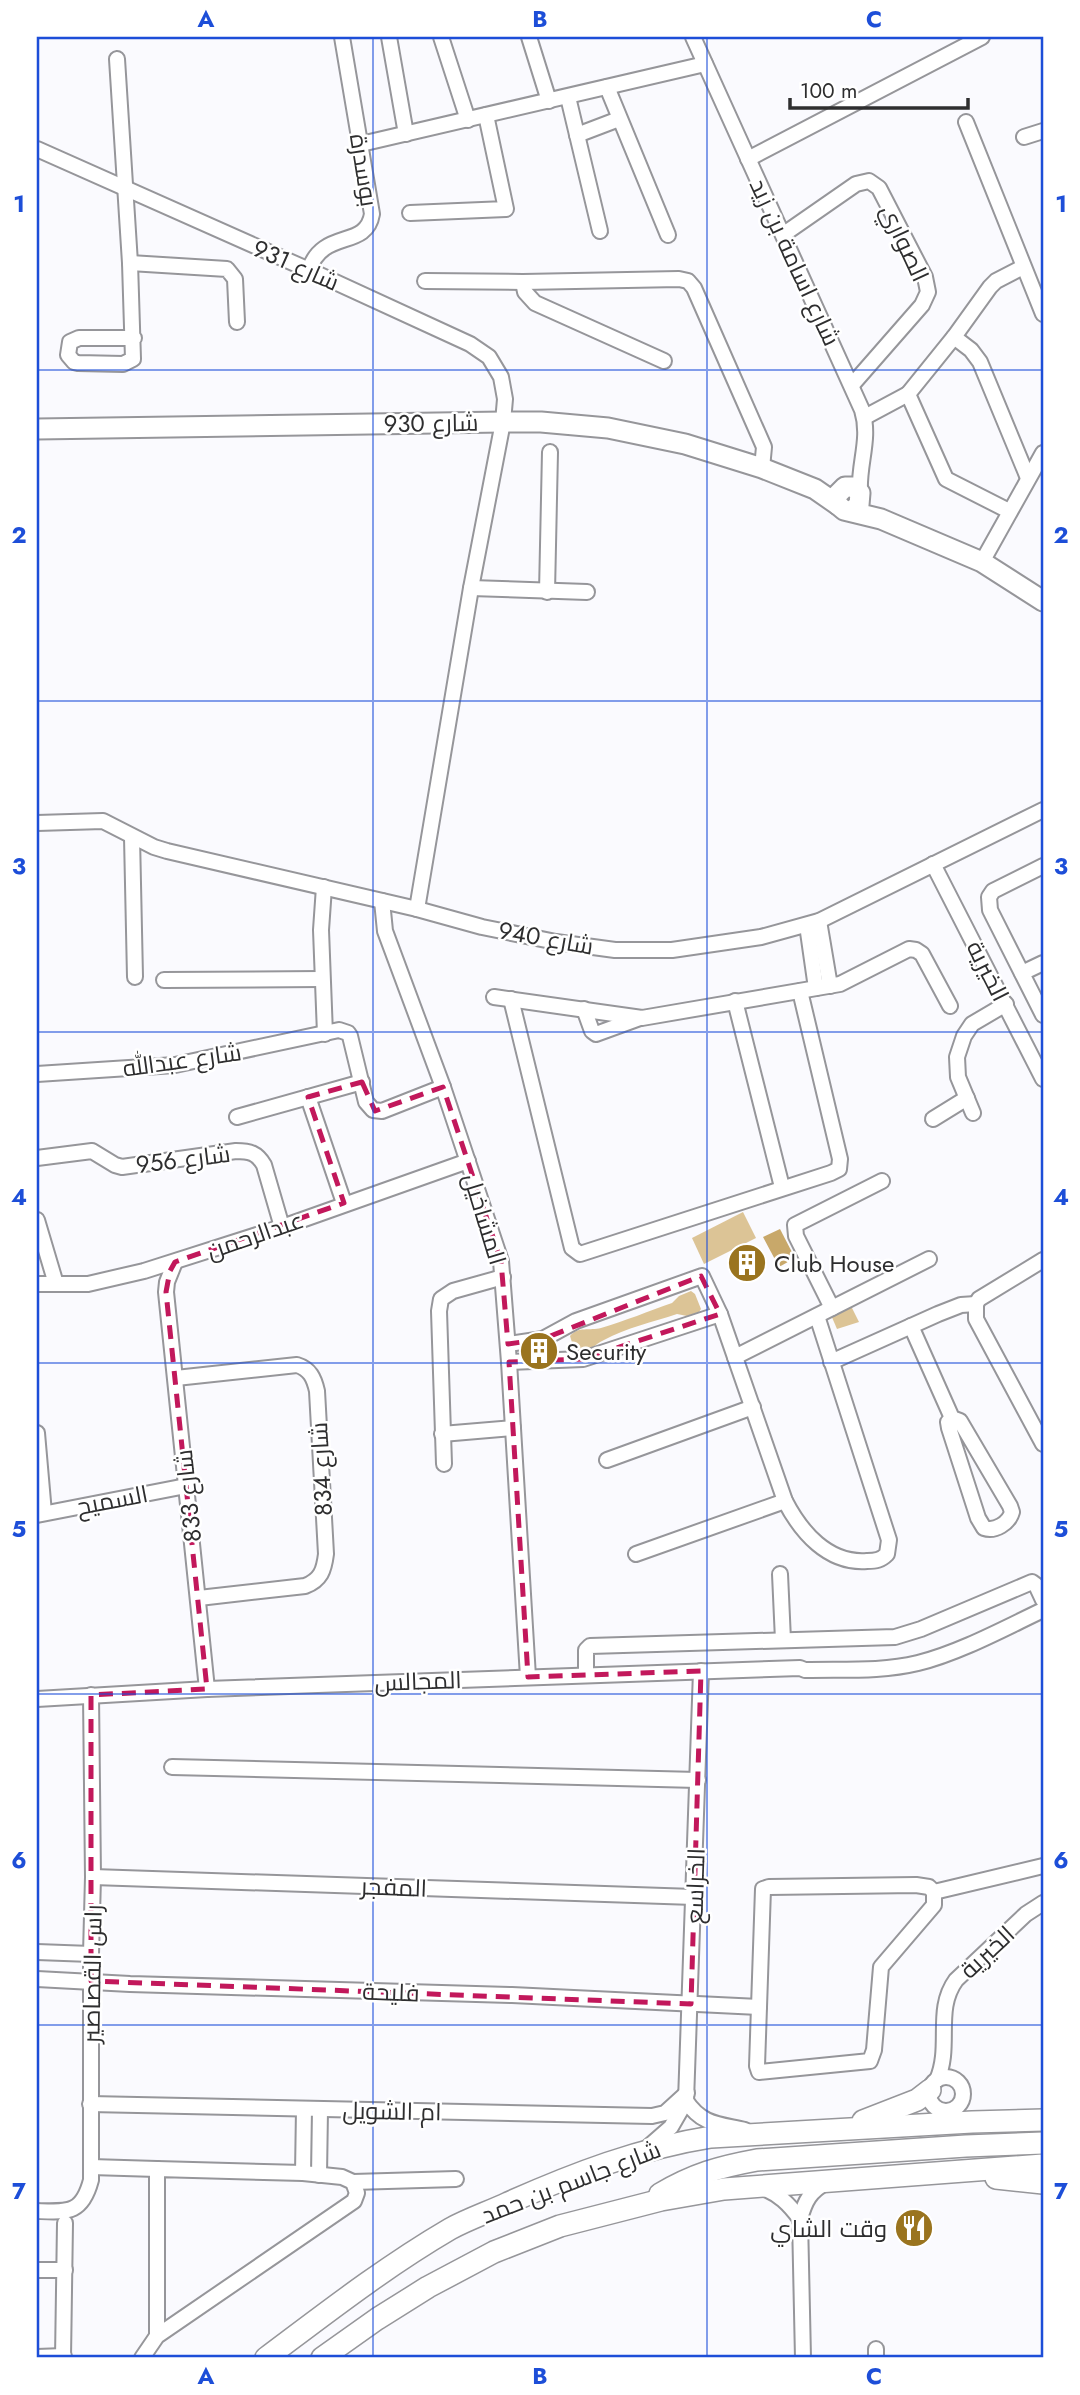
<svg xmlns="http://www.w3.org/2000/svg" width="1080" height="2395" font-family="Jost,Cairo,sans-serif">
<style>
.green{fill:#dcc496}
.water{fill:#c8a86a}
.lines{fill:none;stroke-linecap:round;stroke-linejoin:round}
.street-casing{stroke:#96969a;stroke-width:18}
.secondary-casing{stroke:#96969a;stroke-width:23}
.primary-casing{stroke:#96969a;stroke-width:24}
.street{stroke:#fff;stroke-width:14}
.secondary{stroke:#fff;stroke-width:19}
.primary{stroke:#fff;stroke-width:21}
.marked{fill:none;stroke:#c2185b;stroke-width:5;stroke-dasharray:14 9;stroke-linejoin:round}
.grid{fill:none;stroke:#1d4ed8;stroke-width:2;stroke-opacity:0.55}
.labels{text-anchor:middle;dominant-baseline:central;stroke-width:5;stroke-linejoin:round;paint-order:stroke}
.street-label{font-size:24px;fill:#2e2e2f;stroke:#fff}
.poi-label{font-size:24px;fill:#2e2e2f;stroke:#fff;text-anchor:start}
.neatline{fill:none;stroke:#1d4ed8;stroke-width:2.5}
.grid-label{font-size:23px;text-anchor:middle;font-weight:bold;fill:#1d4ed8}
</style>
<rect width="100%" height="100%" fill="#fafafe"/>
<g class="green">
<path d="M743,1212L756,1238L704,1264L692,1238Z"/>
<path d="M691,1291L695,1294L701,1309L699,1312L687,1316L677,1314C653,1322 626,1328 604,1340C593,1345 588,1355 575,1352L570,1336C578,1326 590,1331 601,1328C625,1321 649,1311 672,1303L679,1296Z"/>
<path d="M850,1304L859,1322L837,1329L831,1315Z"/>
</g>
<path class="water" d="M780,1229L795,1258L779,1267L763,1237Z"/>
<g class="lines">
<g class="street-casing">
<g id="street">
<path d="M389,37L406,134"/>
<path d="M441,37L468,120"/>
<path d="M529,37L549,101"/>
<path d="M693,37L862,410C871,439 858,464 860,493"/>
<path d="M117,59L130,263L133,359L123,364L78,363L74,362L68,355L70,342L79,338H134"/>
<path d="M607,87L668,235"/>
<path d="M568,97L600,231"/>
<path d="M966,122L1043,314"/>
<path d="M577,135L619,119"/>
<path d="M1024,137L1043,131"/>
<path d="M361,144L705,64"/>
<path d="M37,149L309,270L470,344L489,357L501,377L505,399L503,422L471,588L417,909"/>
<path d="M748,159L982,37"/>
<path d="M410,213L506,209L486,115"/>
<path d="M784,234L856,184L869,181L879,188L925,277L928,292L922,305L852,385"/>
<path d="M130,263L227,269L235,279L237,322"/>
<path d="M309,270C323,228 366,250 372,214L342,37"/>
<path d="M425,281L523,282L679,279L688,281L694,288L764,447L762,468"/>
<path d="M523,282L525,292L535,303L664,361"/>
<path d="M954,337L971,350L980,362L1028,478"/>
<path d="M865,417L908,394"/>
<path d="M1009,511L946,479L908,394L954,337L990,287L996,281L1023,267"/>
<path d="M982,562L1043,453"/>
<path d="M471,588L587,592"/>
<path d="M547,592L550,452"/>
<path d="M37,823L103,821L154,847L167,851L417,909L482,927L556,942L615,950H672L761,937L819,921L1043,810"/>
<path d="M132,837L135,977"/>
<path d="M933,864L1043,1079"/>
<path d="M1043,866L993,891L989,897L990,910L1043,1015"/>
<path d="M324,887L321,930L325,1034"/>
<path d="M382,901L385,931L443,1087L501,1261L509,1362L528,1677"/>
<path d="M819,921L830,986"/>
<path d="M807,925L816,988"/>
<path d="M1022,973L1043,963"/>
<path d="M164,980L322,979"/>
<path d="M494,997L642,1018L840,984L909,949L916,950L922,954L950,1006"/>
<path d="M511,999L572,1248L580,1254L831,1173L839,1169L840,1159L800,991"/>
<path d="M735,1001L782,1187"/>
<path d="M584,1009L592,1031L596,1034L640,1018"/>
<path d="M37,1074L175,1065L339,1030L348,1033L350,1036L366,1102L373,1110L382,1111L443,1087"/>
<path d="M308,1097L344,1203"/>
<path d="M973,1113L958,1077L957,1057L964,1036L972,1024L1006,1004"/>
<path d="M237,1117L362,1082"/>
<path d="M933,1119L967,1098"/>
<path d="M37,1158L92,1151L115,1165L122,1167L236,1151C250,1151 257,1153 264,1165L282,1227"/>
<path d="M37,1220L56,1284"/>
<path d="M1043,1260L979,1299L976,1304V1319L1043,1444"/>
<path d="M175,1262L167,1282L166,1292L207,1689"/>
<path d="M37,1284H88L144,1271L282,1227L468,1161"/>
<path d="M832,1308L796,1236L795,1225L882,1181"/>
<path d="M911,1326L952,1418L960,1421L1010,1506L1012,1512C1009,1523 995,1532 984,1528L978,1518L949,1428L948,1422L952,1418"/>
<path d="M508,1344L543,1339L576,1321L702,1276L720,1314L785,1501C801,1532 828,1564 867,1561C876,1561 881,1560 887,1554L889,1540L817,1316"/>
<path d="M735,1357L929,1259"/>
<path d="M509,1362L583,1359L720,1314"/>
<path d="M831,1362L938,1314L961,1305L976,1304"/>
<path d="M176,1378L297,1365C310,1369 314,1378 317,1391L326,1554C324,1570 321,1580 305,1586L199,1598"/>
<path d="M37,1433L44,1513"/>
<path d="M442,1434L513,1428"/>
<path d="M607,1460L753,1407"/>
<path d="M444,1464L439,1311L441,1299L453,1291L503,1277"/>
<path d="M37,1515L186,1486"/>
<path d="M636,1554L785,1501"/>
<path d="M780,1574L783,1640"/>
<path d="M586,1675V1650L590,1646L895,1637L921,1629L1032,1582L1036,1585L1043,1600"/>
<path d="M37,1699L207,1689L800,1668L805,1670C843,1669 881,1672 918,1663C959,1653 1005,1628 1043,1610"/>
<path d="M172,1767L698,1780"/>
<path d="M93,1877L694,1897"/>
<path d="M934,1892V1905L881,1967L874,2050L870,2061L759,2072L757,2066L763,1889L769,1887L916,1885L929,1887L934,1892L1043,1866"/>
<path d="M37,1952L91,1954"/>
<path d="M37,1979L130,1984L512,1995L759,2007"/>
<circle cx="946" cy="2094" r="17"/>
<path d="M937,2080C952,2046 934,2010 956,1980L1026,1914L1043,1903"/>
<path d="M686,2101C702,2125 719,2124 745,2130"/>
<path d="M90,2104L652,2116L665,2113L687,2093"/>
<path d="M647,2148L671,2127L686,2101L701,1671"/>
<path d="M91,2167L157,2169"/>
<path d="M303,2173L304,2109"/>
<path d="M319,2175L320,2110"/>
<path d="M353,2182L456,2179"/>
<path d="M761,2187C779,2194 789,2204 800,2219"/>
<path d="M37,2211C68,2212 82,2214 91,2180V1954L93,1877L91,1695"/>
<path d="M37,2270H65"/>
<path d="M876,2349V2358"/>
<path d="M37,2357L64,2356"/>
<path d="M63,2358L65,2223"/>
<path d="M142,2358L157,2336L354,2201L357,2193L353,2182L342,2177L303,2173L157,2169V2336"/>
<path d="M803,2358L800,2219C805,2201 810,2191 827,2182"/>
</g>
</g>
<g class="secondary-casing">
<g id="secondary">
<path d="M37,429L503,422H541L608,428L685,444L762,468L815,489L838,505"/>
<path d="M851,511L859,505L860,493L853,487H845L836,496L838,505L844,510L881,519L982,562L1043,601"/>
</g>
</g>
<g class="primary-casing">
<g id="primary">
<path d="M863,2121L917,2100L930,2090"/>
<path d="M996,2178L1043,2183"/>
<path d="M660,2194C694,2174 719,2167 757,2160L966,2146L1043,2143"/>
<path d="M266,2358C326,2313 385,2267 450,2229C468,2219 489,2212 508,2203C573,2174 641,2148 711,2137L972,2122L1043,2120"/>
<path d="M322,2358L377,2319L428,2287L494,2252L560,2226L661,2200L724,2189L1043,2165"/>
</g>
</g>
<use href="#street" class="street"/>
<use href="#secondary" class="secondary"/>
<use href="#primary" class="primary"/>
</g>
<path class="marked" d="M362,1082L375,1111L443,1087L501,1261L508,1344L543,1339L701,1276L720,1314L583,1359L509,1362L528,1677L701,1671L691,2004L91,1981V1695L207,1689L166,1292L170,1271L175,1262L344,1203L308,1097Z"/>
<path class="grid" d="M373,37V2358M707,37V2358M37,370H1043M37,701H1043M37,1032H1043M37,1363H1043M37,1694H1043M37,2025H1043"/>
<defs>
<g id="building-disc" transform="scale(2.0125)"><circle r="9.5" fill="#9a741f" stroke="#fff"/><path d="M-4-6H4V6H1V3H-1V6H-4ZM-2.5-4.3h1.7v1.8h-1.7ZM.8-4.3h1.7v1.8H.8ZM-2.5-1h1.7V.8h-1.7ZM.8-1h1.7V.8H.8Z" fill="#fff"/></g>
<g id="restaurant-disc" transform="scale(2.0125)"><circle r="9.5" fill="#9a741f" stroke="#fff"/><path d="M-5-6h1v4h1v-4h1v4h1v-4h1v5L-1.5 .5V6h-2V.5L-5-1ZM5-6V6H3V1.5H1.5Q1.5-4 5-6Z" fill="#fff"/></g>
</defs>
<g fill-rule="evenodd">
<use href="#building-disc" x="747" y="1263"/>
<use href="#building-disc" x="539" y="1351"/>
<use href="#restaurant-disc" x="914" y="2228"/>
</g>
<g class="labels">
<g class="street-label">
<text transform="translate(364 170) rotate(81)">بوسدرة</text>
<text transform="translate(905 243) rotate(65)">الصواري</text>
<text transform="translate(795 262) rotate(65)">شارع اسامة بن زيد</text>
<text transform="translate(296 265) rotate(24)">شارع 931</text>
<text transform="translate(431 423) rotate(-1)">شارع 930</text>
<text transform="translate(546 938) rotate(10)">شارع 940</text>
<text transform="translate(988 971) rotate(63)">الخيرية</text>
<text transform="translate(182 1060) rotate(-8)">شارع عبدالله</text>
<text transform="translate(183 1159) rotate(-7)">شارع 956</text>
<text transform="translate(485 1219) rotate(73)">المشاخيل</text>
<text transform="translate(255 1235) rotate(-19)">عبدالرحمن</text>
<text transform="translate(321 1469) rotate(-93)">شارع 834</text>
<text transform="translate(188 1496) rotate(-96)">شارع 833</text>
<text transform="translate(112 1500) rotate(-11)">السميح</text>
<text transform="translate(418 1681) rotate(-2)">المجالس</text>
<text transform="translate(695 1886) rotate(-88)">الخراسع</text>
<text transform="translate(394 1887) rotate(2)">المفجر</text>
<text transform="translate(987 1952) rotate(-43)">الخيرية</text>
<text transform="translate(92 1974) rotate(-89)">راس القصاصير</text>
<text transform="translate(391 1992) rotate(2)">فليحة</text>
<text transform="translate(392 2111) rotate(1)">ام الشويل</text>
<text transform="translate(571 2182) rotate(-21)">شارع جاسم بن حمد</text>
</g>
<g class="poi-label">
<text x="774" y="1263">Club House</text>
<text x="566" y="1351">Security</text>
<text x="887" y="2228" text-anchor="end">وقت الشاي</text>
</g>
</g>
<rect width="1080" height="2395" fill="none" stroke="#ffffff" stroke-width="77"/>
<path d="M790 98v10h178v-10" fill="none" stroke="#2e2e2f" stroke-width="3.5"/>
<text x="800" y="98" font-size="21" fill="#2e2e2f" stroke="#ffffff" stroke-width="5" paint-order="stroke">100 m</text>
<rect x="38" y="38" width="1004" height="2318" class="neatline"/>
<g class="grid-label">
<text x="206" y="27">A</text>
<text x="540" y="27">B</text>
<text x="874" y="27">C</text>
<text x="19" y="212">1</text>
<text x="1061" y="212">1</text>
<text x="19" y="543">2</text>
<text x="1061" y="543">2</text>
<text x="19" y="874">3</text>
<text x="1061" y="874">3</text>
<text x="19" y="1205">4</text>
<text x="1061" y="1205">4</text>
<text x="19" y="1537">5</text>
<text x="1061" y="1537">5</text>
<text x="19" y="1868">6</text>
<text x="1061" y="1868">6</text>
<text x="19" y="2199">7</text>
<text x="1061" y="2199">7</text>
<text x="206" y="2384">A</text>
<text x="540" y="2384">B</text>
<text x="874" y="2384">C</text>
</g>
</svg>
